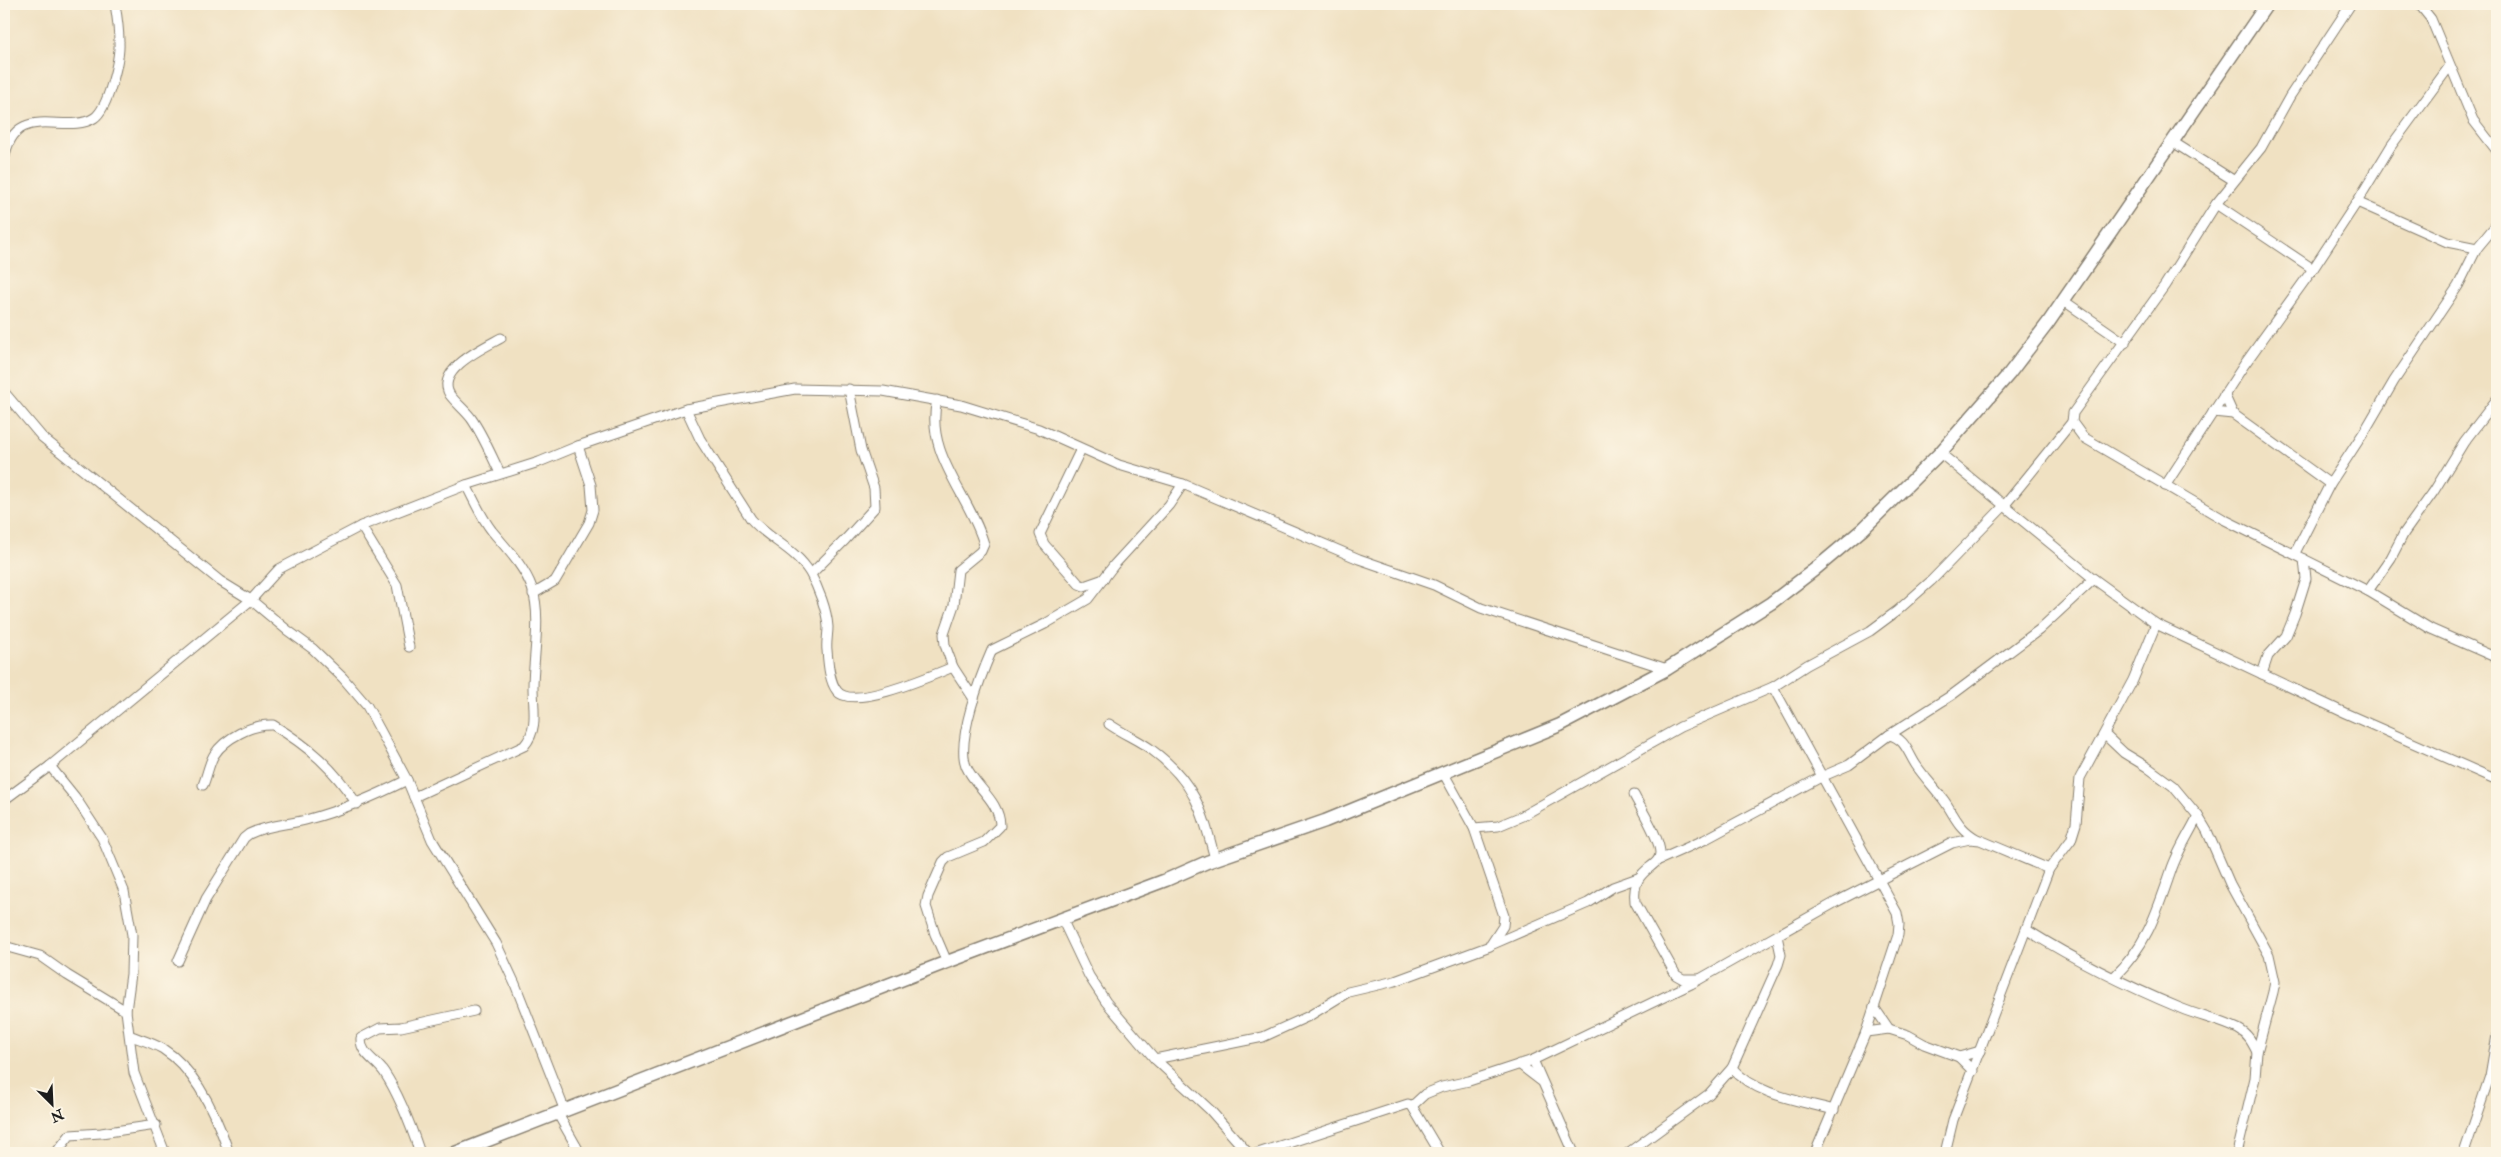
<svg xmlns="http://www.w3.org/2000/svg" width="2501" height="1157" font-family="'IM FELL Double Pica',serif">
<style>
.lines{fill:none;stroke-linecap:round;stroke-linejoin:round}
.street-casing{stroke:#867e6f;stroke-width:11}
.secondary-casing{stroke:#867e6f;stroke-width:15}
.street{stroke:#fff;stroke-width:9}
.secondary{stroke:#fff;stroke-width:12}
</style>
<rect width="100%" height="100%" fill="#fcf5e5"/>
<filter id="ink" filterUnits="userSpaceOnUse"><feTurbulence type="fractalNoise" baseFrequency=".02" numOctaves="2"/><feDisplacementMap in="SourceGraphic" scale="10" xChannelSelector="R" yChannelSelector="G"/><feConvolveMatrix kernelMatrix="1 2 1 2 8 2 1 2 1" color-interpolation-filters="sRGB"/></filter>
<filter id="wash" filterUnits="userSpaceOnUse"><feTurbulence type="fractalNoise" baseFrequency=".0096" numOctaves="4" result="noise"/><feDisplacementMap in="SourceGraphic" scale="20" xChannelSelector="R" yChannelSelector="G"/><feGaussianBlur stdDeviation="1.12" result="paint"/><feColorMatrix in="noise" values="0 0 0 0 0 0 0 0 0 0 0 0 0 0 0 0 0 1.4 0 .05"/><feComposite in="paint" operator="in"/></filter>
<g filter="url(#wash)">
<rect width="100%" height="100%" fill="#f0e1c2"/>
</g>
<g filter="url(#ink)">
<g class="lines">
<g class="street-casing">
<g id="street">
<path d="M2351,4L2290,96L2261,148L2216,204L2165,285L2073,413L2072,422L2083,437L2223,519L2368,591L2431,629L2497,658"/>
<path d="M2419,4L2431,19L2473,120L2497,151"/>
<path d="M2173,142L2233,180"/>
<path d="M4,160C14,99 65,136 94,118C108,109 120,59 119,42C119,29 117,16 115,4"/>
<path d="M2357,202L2447,242L2477,248"/>
<path d="M2216,204L2313,269"/>
<path d="M2064,301L2125,343"/>
<path d="M4,392L42,437L220,581L251,600L287,630L313,649L343,678L367,706L407,780L432,840L496,943L515,984L565,1111"/>
<path d="M2224,394L2233,414"/>
<path d="M937,400C924,454 970,495 984,544L981,551L958,570L954,605L944,634L945,645L953,667L974,699"/>
<path d="M686,409L700,439L751,519C769,540 795,548 810,573C818,587 827,610 828,627C828,635 826,643 827,650C828,662 829,681 837,691C852,711 933,675 953,667"/>
<path d="M2213,412L2233,414L2330,484"/>
<path d="M1081,449L1040,534L1044,544L1079,584L1084,586L1104,579"/>
<path d="M1940,453L2094,579L2156,624L2345,713L2497,780"/>
<path d="M500,473C491,455 483,435 471,418C465,410 456,403 450,395C434,370 485,347 501,338"/>
<path d="M2165,486L2244,365L2313,269L2357,202L2391,146L2449,67"/>
<path d="M361,526L397,585L409,647"/>
<path d="M2295,553L2330,484L2366,429L2394,381L2458,286L2477,248L2497,224"/>
<path d="M811,574L845,540L875,507L874,488L861,450L849,389"/>
<path d="M2368,591L2391,558L2404,533L2434,491L2464,442L2497,399"/>
<path d="M533,594L555,581L589,523L593,510L591,485L578,446"/>
<path d="M2262,674L2268,656L2286,636L2295,614L2306,579L2304,559"/>
<path d="M1773,687L1897,913L1899,924L1898,935L1866,1032"/>
<path d="M1109,724C1123,734 1139,740 1152,750C1194,781 1203,811 1215,859"/>
<path d="M1889,735L1952,695L2039,630L2094,579"/>
<path d="M2105,735L2124,753L2147,767L2173,786L2198,816L2207,831L2230,884L2269,955L2275,982L2273,992L2257,1052L2255,1078L2237,1153"/>
<path d="M50,766L75,797L102,838L124,891L132,935L131,974L126,1011L134,1073L165,1153"/>
<path d="M203,785C207,776 209,763 214,755C225,738 252,724 273,725C310,747 333,768 357,804"/>
<path d="M1634,795C1641,809 1660,838 1660,853C1660,869 1631,867 1635,902L1676,975L1683,979H1699"/>
<path d="M414,797L524,746C539,729 533,708 533,687C533,658 542,615 532,588C524,566 507,549 492,531C481,517 474,500 466,485"/>
<path d="M4,800L50,766L251,600L279,569L361,526L466,485L539,462L578,446L686,409L795,389L883,391L961,405L1039,429L1119,465L1183,484L1359,559L1434,585L1481,608L1667,669"/>
<path d="M1474,828L1498,826L1522,816L1680,727L1773,687L1807,665L1870,631L1897,611L1931,581L2004,506L2072,422"/>
<path d="M1659,860L1704,840L1821,777L1849,765L1889,735C1905,738 1908,753 1916,765C1924,777 1934,787 1943,799C1955,815 1957,828 1977,839"/>
<path d="M1062,919L1089,976L1106,1002L1155,1059L1210,1110L1248,1153"/>
<path d="M2027,930C2075,960 2127,986 2180,1008C2199,1016 2220,1020 2238,1029C2248,1034 2252,1042 2257,1052"/>
<path d="M1493,944L1588,903L1613,887L1638,878"/>
<path d="M4,946L40,956L67,975L126,1011"/>
<path d="M178,961L206,899L244,838L249,834C269,824 289,825 309,819C343,810 375,796 407,780"/>
<path d="M947,962L935,934L926,906L928,896L943,862L948,857L984,842L1000,826C1000,801 975,787 966,766C956,740 981,675 992,650L1045,624L1088,599L1114,565L1169,505L1183,484"/>
<path d="M2114,977C2147,945 2156,914 2171,871C2177,852 2189,834 2198,816"/>
<path d="M1874,1007L1889,1029"/>
<path d="M131,1036C142,1040 153,1043 163,1049C196,1070 217,1117 229,1153"/>
<path d="M1959,1057L1980,1051"/>
<path d="M1155,1059L1263,1037L1309,1016L1348,992L1395,981L1490,946L1503,926L1504,916L1474,828L1444,774"/>
<path d="M1533,1060L1574,1153"/>
<path d="M1519,1064L1541,1081"/>
<path d="M1732,1068C1755,1095 1801,1101 1834,1110"/>
<path d="M1412,1106L1425,1094L1442,1087L1469,1081L1533,1060L1691,984L1836,902L1952,843L1970,839L1980,840L2049,869"/>
<path d="M558,1114L580,1153"/>
<path d="M56,1153L70,1135L101,1133L156,1125"/>
<path d="M420,1153C411,1126 400,1096 384,1072C376,1060 360,1054 361,1038L380,1028L401,1027L474,1011"/>
<path d="M1258,1153L1408,1104L1412,1106L1440,1153"/>
<path d="M1628,1153L1709,1094L1732,1068L1778,965L1781,955L1777,936"/>
<path d="M1815,1153L1866,1032L1889,1029L1908,1035L1924,1044L1959,1057L1973,1071"/>
<path d="M1945,1153L1953,1120L2049,869L2071,840L2076,824L2080,778L2133,680L2156,624"/>
<path d="M2464,1153L2490,1076L2497,1035"/>
</g>
</g>
<g class="secondary-casing">
<path id="secondary" d="M455,1153L947,962L1166,880L1207,862L1325,821L1560,725L1667,669L1771,603L1814,570L1863,529L1940,453L2009,374L2048,323L2267,4"/>
</g>
<use href="#street" class="street"/>
<use href="#secondary" class="secondary"/>
</g>
</g>
<rect width="2501" height="1157" fill="none" stroke="#fcf5e5" stroke-width="20"/>
<g transform="translate(52 1104) rotate(156)" stroke="#fcf5e5" stroke-width="4" paint-order="stroke">
<path d="M0-4L9 19L0 12L-9 19Z" fill="#1c1c1c"/>
<text y="-8" font-size="14" font-weight="bold" text-anchor="middle" fill="#1c1c1c">N</text>
</g>
</svg>
